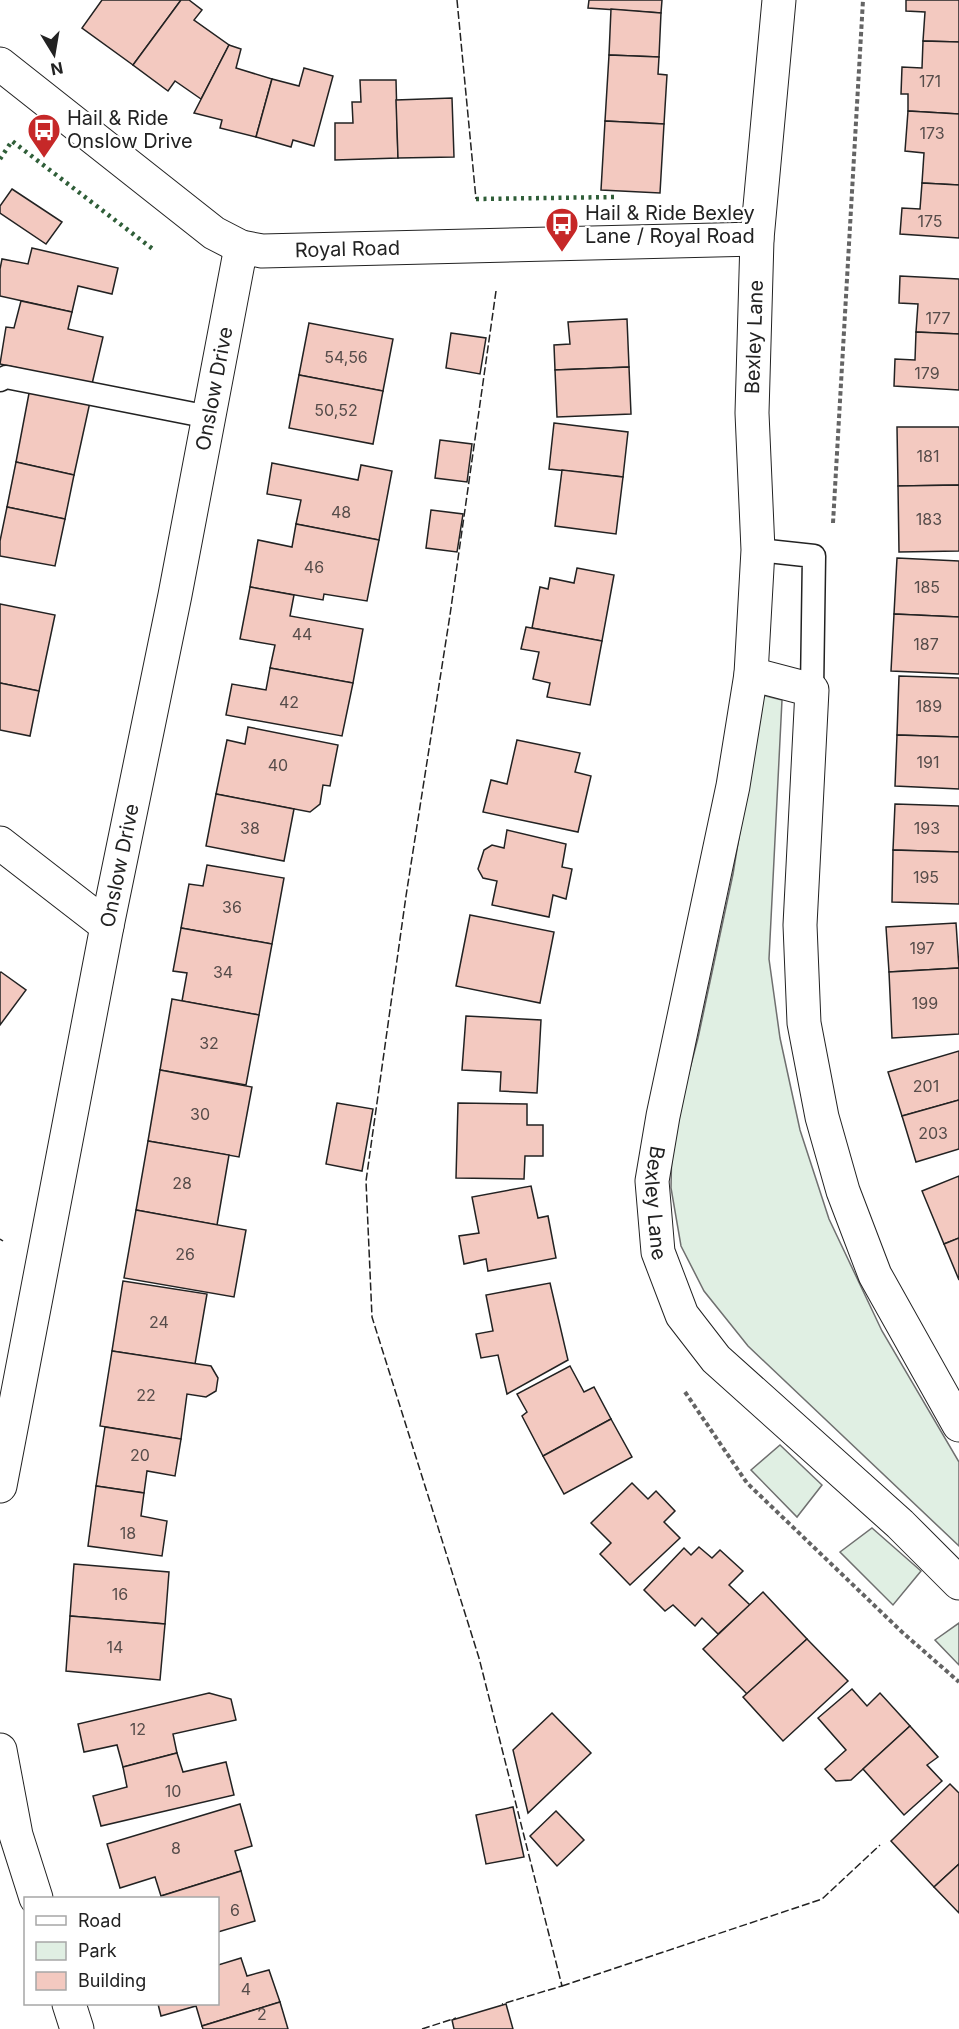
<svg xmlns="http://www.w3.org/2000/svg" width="959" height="2029" font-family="Inter,sans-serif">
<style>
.green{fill:#e0efe3;stroke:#6f6f6f;stroke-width:1.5}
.building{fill:#f3c9c0;stroke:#222;stroke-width:1.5}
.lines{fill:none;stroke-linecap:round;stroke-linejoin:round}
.service-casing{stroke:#222;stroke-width:25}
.minor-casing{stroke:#222;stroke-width:35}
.tertiary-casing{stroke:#222;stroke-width:35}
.path{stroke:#646464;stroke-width:4;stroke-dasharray:4.5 3;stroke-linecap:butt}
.service{stroke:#fff;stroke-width:22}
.minor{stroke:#fff;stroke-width:33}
.tertiary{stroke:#fff;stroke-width:33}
.hedge{stroke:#2f5e38;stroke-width:4.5;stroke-dasharray:3 4.5;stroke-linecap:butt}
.fence{stroke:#222;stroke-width:1.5;stroke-dasharray:8 3;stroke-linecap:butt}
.labels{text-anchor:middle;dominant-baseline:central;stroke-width:4.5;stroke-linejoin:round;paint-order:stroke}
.number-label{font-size:16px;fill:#564c4a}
.poi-label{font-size:20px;fill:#222;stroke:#fff;text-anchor:start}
.street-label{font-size:20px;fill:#222;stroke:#fff}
</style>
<rect width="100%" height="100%" fill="#fff"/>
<g class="green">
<path d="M762,695L782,700L769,959L780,1038L800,1130L829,1219L882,1331L959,1462V1546L748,1346L704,1291L681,1246L671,1188L672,1137L698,1038L733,874Z"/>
<path d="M780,1445L822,1485L797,1517L751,1470Z"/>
<path d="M872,1528L921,1571L893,1605L840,1552Z"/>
<path d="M959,1623V1665L935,1640Z"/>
</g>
<g class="building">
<path d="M102,0H181L133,65L82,28Z"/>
<path d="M181,0H189L202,10L194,20L229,45L201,99L175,81L168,91L133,65Z"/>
<path d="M589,0H662L661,13L588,8Z"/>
<path d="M906,0H959V42L923,41L925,12L906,11Z"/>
<path d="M611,9L661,13L659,57L609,55Z"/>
<path d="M923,41L959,42V114L908,111V94H901L902,67L922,68Z"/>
<path d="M229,45L241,49L236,68L272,79L256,137L220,128L222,120L194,113Z"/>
<path d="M609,55L659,57L658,74L667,75L664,124L605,121Z"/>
<path d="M304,68L333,76L314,146L293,140L291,147L256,137L272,79L299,86Z"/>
<path d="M360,80H396L398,158L335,160V123H353L352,102H361Z"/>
<path d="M452,98L454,157L398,158L396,100Z"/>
<path d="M908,111L959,114V185L922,183L924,153L905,151Z"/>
<path d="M605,121L664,124L660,193L601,190Z"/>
<path d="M922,183L959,185V238L900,234L902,208L920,209Z"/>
<path d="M12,189L62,222L46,244L0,213V206Z"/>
<path d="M32,248L118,268L112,294L78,286L72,312L0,296V269L2,259L28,264Z"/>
<path d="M900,276L959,279V334L916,332L918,304L899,303Z"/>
<path d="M21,301L72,312L68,329L103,337L92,384L0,364L6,327L14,328Z"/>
<path d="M627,319L629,367L555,370L554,345L570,344L568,322Z"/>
<path d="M309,323L393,339L383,391L299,375Z"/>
<path d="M916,332L959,334V390L894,386L895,359L915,360Z"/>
<path d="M451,333L486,338L480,374L446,368Z"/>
<path d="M629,367L631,414L557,417L555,370Z"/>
<path d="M299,375L383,391L373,444L289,428Z"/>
<path d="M30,388L90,402L74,475L16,462Z"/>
<path d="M554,423L628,432L623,477L549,469Z"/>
<path d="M897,427H959V485L898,486Z"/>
<path d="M440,440L472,444L467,482L435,478Z"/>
<path d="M16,462L74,475L65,519L7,507Z"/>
<path d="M272,463L358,480L361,465L392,471L379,540L296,524L301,500L267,494Z"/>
<path d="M562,470L623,477L616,534L555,526Z"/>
<path d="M959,485V551L899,552L898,486Z"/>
<path d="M7,507L65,519L55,566L0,556V541Z"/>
<path d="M431,510L463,514L457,552L426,548Z"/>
<path d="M296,524L379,540L367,601L324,594L323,600L250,587L258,540L292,547Z"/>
<path d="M897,558L959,561V617L894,614Z"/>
<path d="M577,568L614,575L602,641L532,628L540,587L548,589L550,578L574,583Z"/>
<path d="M250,587L294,595L290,616L363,629L353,683L270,668L275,645L240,639Z"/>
<path d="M0,604L55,615L39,691L0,683Z"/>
<path d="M894,614L959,617V674L891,671Z"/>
<path d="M526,627L602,641L590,705L547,697L550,683L533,679L539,652L521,649Z"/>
<path d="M270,668L353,683L342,736L226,715L232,684L266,690Z"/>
<path d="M899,676L959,678V737L897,735Z"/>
<path d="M0,683L39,691L30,736L0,730Z"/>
<path d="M248,727L338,745L330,786L323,785L320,804L310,812L216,794L227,740L245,744Z"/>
<path d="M897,735L959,737V789L895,786Z"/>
<path d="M517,740L580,753L575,772L591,776L578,832L483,812L491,780L507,784Z"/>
<path d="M216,794L294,809L284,861L206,846Z"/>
<path d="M895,804L959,806V852L893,850Z"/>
<path d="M507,830L566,844L562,867L572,869L566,899L553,895L549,917L492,905L497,881L483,878L478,869L484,850L492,845L504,848Z"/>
<path d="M893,850L959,852V904L892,902Z"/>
<path d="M207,865L284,878L272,944L181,928L189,884L203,886Z"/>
<path d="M470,915L554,932L540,1003L456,986Z"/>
<path d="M956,923L959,968L889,972L886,927Z"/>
<path d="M181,928L272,944L259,1015L182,1001L187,973L173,971Z"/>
<path d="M959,968V1034L892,1038L889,972Z"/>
<path d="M1,972L26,990L0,1025V973Z"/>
<path d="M172,999L259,1015L246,1085L160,1070Z"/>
<path d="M466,1016L541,1020L537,1093L500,1091L501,1072L462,1070Z"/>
<path d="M959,1051V1100L902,1116L888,1072Z"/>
<path d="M160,1070L252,1087L239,1157L148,1141Z"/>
<path d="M959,1100V1149L916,1162L902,1116Z"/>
<path d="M337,1103L373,1109L362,1171L326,1164Z"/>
<path d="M458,1103L527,1104V1125H543V1156H525L524,1179L456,1178Z"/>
<path d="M148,1141L229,1155L217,1225L136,1210Z"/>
<path d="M959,1176V1238L944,1244L922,1191Z"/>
<path d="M531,1186L538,1218L548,1216L556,1258L488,1271L486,1259L464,1264L459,1236L479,1233L472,1197Z"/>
<path d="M136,1210L246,1230L234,1297L124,1278Z"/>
<path d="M959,1238V1280L944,1244Z"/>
<path d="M123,1281L207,1294L195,1364L112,1351Z"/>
<path d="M550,1283L568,1360L507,1394L498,1355L481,1358L476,1334L493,1331L486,1295Z"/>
<path d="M112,1351L211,1366L218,1378L216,1391L206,1397L187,1394L181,1439L100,1426Z"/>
<path d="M570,1366L584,1392L594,1387L611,1419L543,1456L522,1416L527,1412L517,1394Z"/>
<path d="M611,1419L632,1457L564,1494L543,1456Z"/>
<path d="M105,1427L181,1439L175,1476L147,1471L144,1493L96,1486Z"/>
<path d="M632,1483L648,1499L656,1491L675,1511L664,1522L680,1538L630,1585L600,1554L611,1543L591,1523Z"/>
<path d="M96,1486L144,1493L141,1516L167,1521L162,1556L88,1546Z"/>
<path d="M699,1547L712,1558L720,1550L743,1571L729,1585L750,1605L718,1634L702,1618L695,1626L673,1605L665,1611L644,1590L684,1548L691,1555Z"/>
<path d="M74,1564L169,1572L165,1624L70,1616Z"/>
<path d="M763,1592L807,1639L747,1694L703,1649Z"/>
<path d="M70,1616L165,1624L160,1680L66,1671Z"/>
<path d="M807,1639L848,1681L783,1741L743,1697Z"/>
<path d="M852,1689L867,1706L880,1693L910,1726L851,1780L836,1781L825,1769L846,1750L818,1718Z"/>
<path d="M209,1693L231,1699L236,1720L173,1734L177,1753L123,1767L117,1745L84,1752L78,1724Z"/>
<path d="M552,1713L591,1753L528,1813L513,1750Z"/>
<path d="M910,1726L938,1757L927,1765L942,1781L904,1815L863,1769Z"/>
<path d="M177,1753L183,1772L226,1762L234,1795L101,1826L93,1796L127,1787L123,1767Z"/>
<path d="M950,1784L959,1793V1864L934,1887L891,1841Z"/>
<path d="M240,1804L252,1846L235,1851L241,1871L161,1896L155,1877L120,1888L107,1844Z"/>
<path d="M513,1807L524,1857L486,1864L476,1815Z"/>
<path d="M556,1811L584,1840L557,1866L530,1836Z"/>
<path d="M959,1864V1913L934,1887Z"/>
<path d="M241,1871L255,1921L218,1932V1898H162L161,1896Z"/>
<path d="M241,1958L247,1976L269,1970L280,2002L202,2026L196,2006L161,2016L158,2004H218V1965Z"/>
<path d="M280,2002L288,2029H203L202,2026Z"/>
<path d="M506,2004L513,2029H454L452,2020Z"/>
</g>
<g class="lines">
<g class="service-casing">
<g id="service">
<path d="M0,380L6,377L209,417"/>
<path d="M758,550L814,556L812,690"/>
</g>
</g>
<g class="minor-casing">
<g id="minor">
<path id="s1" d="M0,64L214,233L241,247L262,251L757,239"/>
<path d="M751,674L812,690L800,925L804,1023L822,1117L843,1191L875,1275L959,1425"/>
<path d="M0,843L107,926"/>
<path id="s2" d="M0,1486L107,926L175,595L241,247"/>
<path d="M0,1750L16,1835L36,1898"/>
<path d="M69,2004L77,2029"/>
</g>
</g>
<g class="tertiary-casing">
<g id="tertiary">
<path id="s3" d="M779,0L757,239L752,413L758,550L751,674L733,786L663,1116L652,1181L658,1252L682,1315L716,1359L900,1524L959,1583"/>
</g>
</g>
<g class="path">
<path d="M833,523L863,0"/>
<path d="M685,1392L747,1483L902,1632L959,1682"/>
</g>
<use href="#service" class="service"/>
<use href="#minor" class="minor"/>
<use href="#tertiary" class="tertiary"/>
<g class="hedge">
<path d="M0,159L12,141L154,250"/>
<path d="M476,199L616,197"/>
</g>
<g class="fence">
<path d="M457,0L476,199"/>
<path d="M496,291L450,615L406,896L366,1181L372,1317L479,1658L562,1986L502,2004"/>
<path d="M0,1239L3,1241"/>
<path d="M562,1986L822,1899L880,1845"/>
<path d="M422,2029L456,2018"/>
</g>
</g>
<defs>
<g id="bus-pin" transform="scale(1.725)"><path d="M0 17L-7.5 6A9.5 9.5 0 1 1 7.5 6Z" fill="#c62828" stroke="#fff"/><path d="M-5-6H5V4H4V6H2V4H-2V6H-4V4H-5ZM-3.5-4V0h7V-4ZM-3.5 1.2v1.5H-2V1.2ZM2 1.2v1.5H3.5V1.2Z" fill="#fff"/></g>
</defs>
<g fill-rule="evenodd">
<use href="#bus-pin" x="44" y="130"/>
<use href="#bus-pin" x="562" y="224"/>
</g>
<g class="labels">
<g class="number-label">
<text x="930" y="81">171</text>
<text x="932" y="133">173</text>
<text x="930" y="221">175</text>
<text x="938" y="318">177</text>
<text x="346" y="357">54,56</text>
<text x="927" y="373">179</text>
<text x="336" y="410">50,52</text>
<text x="928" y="456">181</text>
<text x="341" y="512">48</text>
<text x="929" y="519">183</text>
<text x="314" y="567">46</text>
<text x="927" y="587">185</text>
<text x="302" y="634">44</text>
<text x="926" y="644">187</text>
<text x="289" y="702">42</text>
<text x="929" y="706">189</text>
<text x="928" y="762">191</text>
<text x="278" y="765">40</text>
<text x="250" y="828">38</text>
<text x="927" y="828">193</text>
<text x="926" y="877">195</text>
<text x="232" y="907">36</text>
<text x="922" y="948">197</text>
<text x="223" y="972">34</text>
<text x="925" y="1003">199</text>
<text x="209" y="1043">32</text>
<text x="926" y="1086">201</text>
<text x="200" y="1114">30</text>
<text x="933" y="1133">203</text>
<text x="182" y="1183">28</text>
<text x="185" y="1254">26</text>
<text x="159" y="1322">24</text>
<text x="146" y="1395">22</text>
<text x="140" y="1455">20</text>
<text x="128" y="1533">18</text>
<text x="120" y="1594">16</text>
<text x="115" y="1647">14</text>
<text x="138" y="1729">12</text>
<text x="173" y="1791">10</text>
<text x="176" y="1848">8</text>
<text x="235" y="1910">6</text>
<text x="246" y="1989">4</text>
<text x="262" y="2014">2</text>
</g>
<g class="poi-label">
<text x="67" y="118">Hail &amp; Ride<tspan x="67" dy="23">Onslow Drive</tspan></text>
<text x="585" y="213">Hail &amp; Ride Bexley<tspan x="585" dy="23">Lane / Royal Road</tspan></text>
</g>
<g class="street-label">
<text stroke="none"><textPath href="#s1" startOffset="410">Royal Road</textPath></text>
<text transform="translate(754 337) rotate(-88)">Bexley Lane</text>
<text stroke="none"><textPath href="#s2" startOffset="1118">Onslow Drive</textPath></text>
<text stroke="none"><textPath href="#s2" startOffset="632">Onslow Drive</textPath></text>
<text stroke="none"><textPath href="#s3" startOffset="1214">Bexley Lane</textPath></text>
</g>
</g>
<rect x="24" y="1897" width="195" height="108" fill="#ffffff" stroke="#a7a7a7" stroke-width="1.5"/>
<rect x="36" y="1916" width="30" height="9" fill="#ffffff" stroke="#a7a7a7" stroke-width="1.5"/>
<text x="78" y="1927" font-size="18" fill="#222222">Road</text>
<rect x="36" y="1942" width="30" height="18" fill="#e0efe3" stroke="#a7a7a7" stroke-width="1.5"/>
<text x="78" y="1957" font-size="18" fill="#222222">Park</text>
<rect x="36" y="1972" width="30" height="18" fill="#f3c9c0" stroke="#a7a7a7" stroke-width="1.5"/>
<text x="78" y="1987" font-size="18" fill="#222222">Building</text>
<g transform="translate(54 54) rotate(169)" stroke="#ffffff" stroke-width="4.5" paint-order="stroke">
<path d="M0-4.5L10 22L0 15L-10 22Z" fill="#222222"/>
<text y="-9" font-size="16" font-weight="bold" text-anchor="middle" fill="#222222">N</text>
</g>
</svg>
